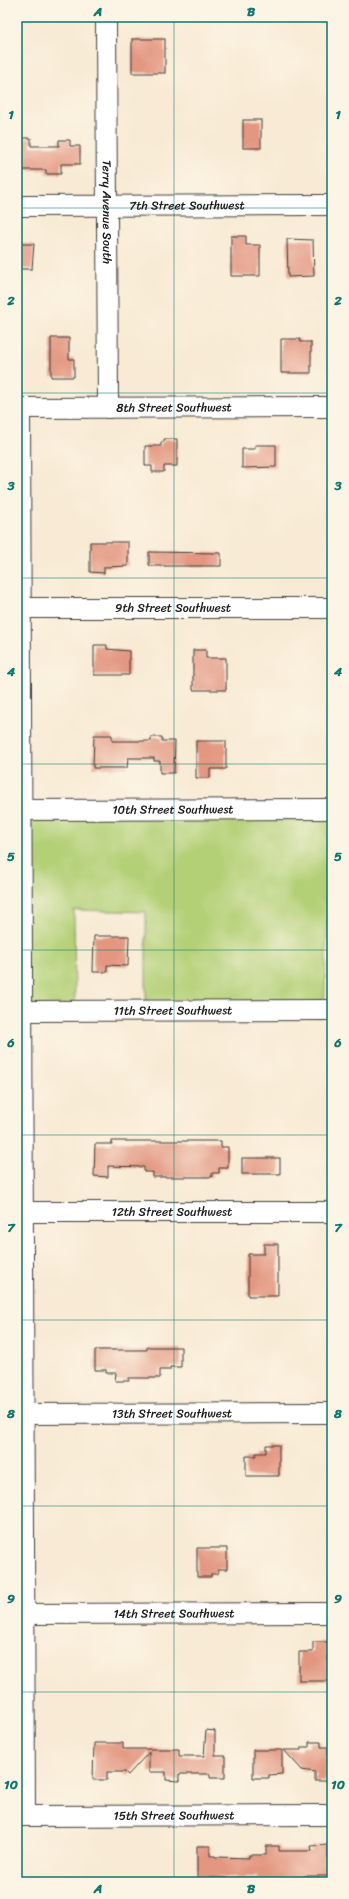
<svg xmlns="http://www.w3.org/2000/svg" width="349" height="1899" font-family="Sriracha,sans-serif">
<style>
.green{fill:#b3d077;stroke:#68764a}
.building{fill:#e39781}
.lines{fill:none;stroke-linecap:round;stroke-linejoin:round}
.minor-casing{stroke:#3d3b38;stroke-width:22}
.minor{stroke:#fff;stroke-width:20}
.grid{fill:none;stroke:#0f766e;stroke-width:1;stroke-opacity:0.55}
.labels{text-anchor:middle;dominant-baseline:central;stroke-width:4;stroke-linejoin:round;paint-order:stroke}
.street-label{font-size:12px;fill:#1c1c1c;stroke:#fcf5e5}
.neatline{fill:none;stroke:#0f766e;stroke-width:1.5}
.grid-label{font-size:13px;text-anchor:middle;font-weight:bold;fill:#0f766e}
</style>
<rect width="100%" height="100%" fill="#fcf5e5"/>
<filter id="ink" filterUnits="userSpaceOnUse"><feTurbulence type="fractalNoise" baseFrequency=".025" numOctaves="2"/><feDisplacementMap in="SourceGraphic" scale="8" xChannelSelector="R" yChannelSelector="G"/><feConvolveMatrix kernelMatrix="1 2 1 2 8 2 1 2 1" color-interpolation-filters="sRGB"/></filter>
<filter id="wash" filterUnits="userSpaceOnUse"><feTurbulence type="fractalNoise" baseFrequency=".012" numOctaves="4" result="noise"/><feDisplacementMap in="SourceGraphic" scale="16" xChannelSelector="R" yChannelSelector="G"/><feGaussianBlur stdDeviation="0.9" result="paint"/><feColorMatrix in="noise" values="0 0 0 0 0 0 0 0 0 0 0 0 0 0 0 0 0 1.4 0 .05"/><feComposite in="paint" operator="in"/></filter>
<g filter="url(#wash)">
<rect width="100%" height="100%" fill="#f8ead4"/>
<path class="green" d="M17,811L331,821L324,1017L146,1013V912L74,910L75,1008H22Z"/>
<g id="blocks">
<g class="building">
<rect x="132" y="39" width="33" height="34"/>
<rect x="243" y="120" width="18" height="28"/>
<path d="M17,138H31V146H59V140H70V146H80V164H61V174H46V170H17Z"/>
<path d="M231,236H246V245H260V276H231Z"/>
<path d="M287,239L313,240L314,276L288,277Z"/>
<path d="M17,244H34L32,269H17Z"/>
<path d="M51,338H69V359H74V377H51Z"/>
<path d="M281,339H300V342H311V373H281Z"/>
<path d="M164,439H177V466H164V472H152V466H145V446H161V442H164Z"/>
<path d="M255,445H276V467L242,468V449H255Z"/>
<path d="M90,542H128V566L104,567V573L90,572Z"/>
<path d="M149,552L221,553V566H153L149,565Z"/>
<path d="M94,645H107V649L129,651V675H94Z"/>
<path d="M193,650H206V658H226V690H193Z"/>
<path d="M94,735H112V741H151V737H162V741H175L174,773H160V761H154V758H128L127,768H93Z"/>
<path d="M196,741H226V769H210V778H196Z"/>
<path d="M94,936H129L128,966L107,965V972H93Z"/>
<path d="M112,1141H221V1147H228V1168H219V1173H212V1177H153V1172H144V1167L108,1166V1177L94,1176L95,1144H112Z"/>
<rect x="242" y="1158" width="38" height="16"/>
<path d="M264,1244H278V1296H248V1254H264Z"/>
<path d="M147,1347H181V1367H170V1370H160V1378H129V1381H115L116,1373H106V1370H95V1350H147Z"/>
<path d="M266,1445H279V1476H246V1456H256V1453H266Z"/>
<path d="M197,1548H227V1569H218V1574H211V1577H197Z"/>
<path d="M313,1642H328V1681H299V1652H313Z"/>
<path d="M206,1730L215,1731V1756H225V1778H210V1774H179V1781L166,1780V1772H149V1752L128,1775L125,1772H107V1780H93L94,1743H123V1749H179V1756H204Z"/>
<path d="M309,1742H321V1747H328V1781H315V1772L302,1770L284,1750H301V1747H309Z"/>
<path d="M253,1750H282V1774L269,1775V1778H253Z"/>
<path d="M328,1845V1876H304V1881L279,1882H257V1877L197,1878V1846H210V1856H215V1857L249,1858V1855H266V1846H279V1851H312L311,1846Z"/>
</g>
</g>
</g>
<g filter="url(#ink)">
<use href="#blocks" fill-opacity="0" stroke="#3d3b38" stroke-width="1"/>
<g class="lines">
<g class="minor-casing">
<g id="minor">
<path id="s1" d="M106,17L108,408"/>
<path id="s2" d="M17,206L332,205"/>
<path id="s3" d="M17,408L332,407"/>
<path d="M20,408L25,1816"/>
<path id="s4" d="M17,608H329"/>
<path id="s5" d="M17,810L329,809"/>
<path id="s6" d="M17,1011L329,1010"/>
<path id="s7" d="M17,1212H327"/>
<path id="s8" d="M17,1414L327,1413"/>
<path id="s9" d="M17,1614L331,1613"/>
<path id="s10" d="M17,1816L331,1815"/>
</g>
</g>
<use href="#minor" class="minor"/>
</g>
</g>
<path class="grid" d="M174,17V1882M17,208H332M17,393H332M17,578H332M17,764H332M17,950H332M17,1135H332M17,1320H332M17,1506H332M17,1692H332"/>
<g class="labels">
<g class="street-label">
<text stroke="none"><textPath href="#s2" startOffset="170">7th Street Southwest</textPath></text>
<text stroke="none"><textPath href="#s1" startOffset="195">Terry Avenue South</textPath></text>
<text stroke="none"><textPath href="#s3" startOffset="157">8th Street Southwest</textPath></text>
<text stroke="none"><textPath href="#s4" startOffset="156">9th Street Southwest</textPath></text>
<text stroke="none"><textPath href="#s5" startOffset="156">10th Street Southwest</textPath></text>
<text stroke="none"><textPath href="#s6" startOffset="156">11th Street Southwest</textPath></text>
<text stroke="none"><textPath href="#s7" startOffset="155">12th Street Southwest</textPath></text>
<text stroke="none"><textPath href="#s8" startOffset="155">13th Street Southwest</textPath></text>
<text stroke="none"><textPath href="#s9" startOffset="157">14th Street Southwest</textPath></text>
<text stroke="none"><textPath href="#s10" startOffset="157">15th Street Southwest</textPath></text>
</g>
</g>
<rect width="349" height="1899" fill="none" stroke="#fcf5e5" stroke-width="44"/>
<rect x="22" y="22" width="305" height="1855" class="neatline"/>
<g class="grid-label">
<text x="98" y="16">A</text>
<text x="251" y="16">B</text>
<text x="11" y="119">1</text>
<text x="338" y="119">1</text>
<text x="11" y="305">2</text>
<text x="338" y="305">2</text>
<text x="11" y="490">3</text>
<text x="338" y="490">3</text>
<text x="11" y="676">4</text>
<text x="338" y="676">4</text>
<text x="11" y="861">5</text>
<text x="338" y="861">5</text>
<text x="11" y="1047">6</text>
<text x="338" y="1047">6</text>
<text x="11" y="1232">7</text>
<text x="338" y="1232">7</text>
<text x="11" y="1418">8</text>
<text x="338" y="1418">8</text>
<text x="11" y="1603">9</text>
<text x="338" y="1603">9</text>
<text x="11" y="1789">10</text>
<text x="338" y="1789">10</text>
<text x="98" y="1893">A</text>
<text x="251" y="1893">B</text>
</g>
</svg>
